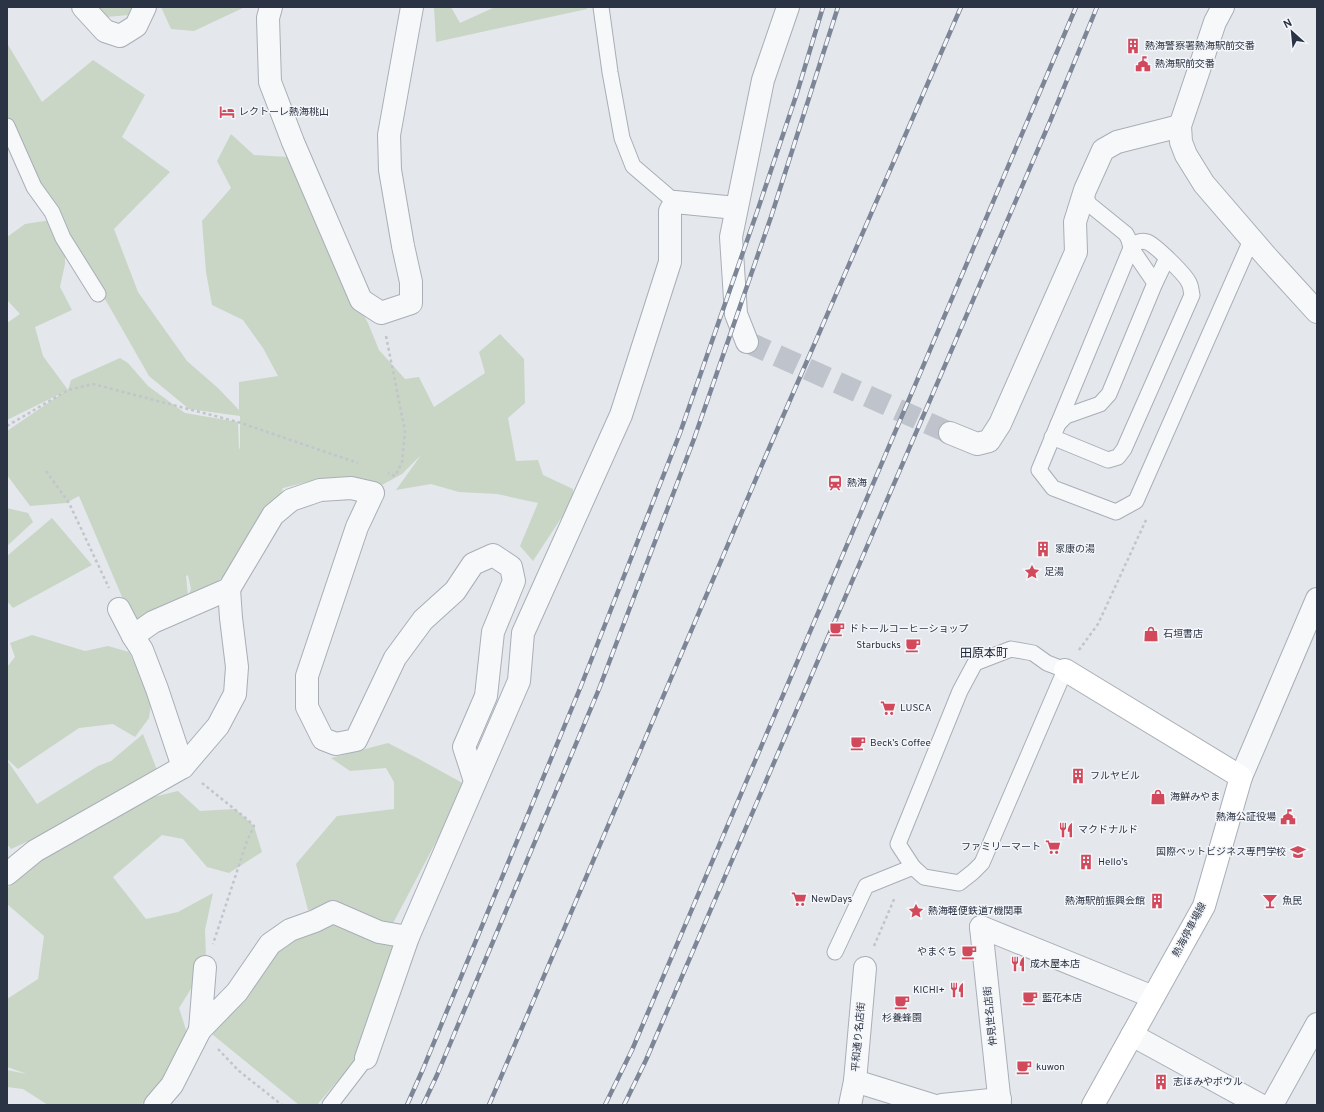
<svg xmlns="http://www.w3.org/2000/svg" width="1324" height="1112" font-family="Overpass,'Noto Sans JP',sans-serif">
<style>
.green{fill:#c9d6c5;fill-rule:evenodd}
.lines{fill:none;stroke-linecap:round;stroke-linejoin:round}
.minor-tunnel{stroke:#bfc3cb;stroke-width:22;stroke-dasharray:22 11;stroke-linecap:butt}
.service-casing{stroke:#a9aeb7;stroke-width:17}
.pedestrian-casing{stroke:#a9aeb7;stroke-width:24}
.minor-casing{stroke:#a9aeb7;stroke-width:24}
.tertiary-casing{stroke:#a9aeb7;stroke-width:24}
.secondary-casing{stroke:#a9aeb7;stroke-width:24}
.path{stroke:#c2c5cb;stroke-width:2.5;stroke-dasharray:3 3;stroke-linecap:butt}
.service{stroke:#f7f8fa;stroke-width:15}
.pedestrian{stroke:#f7f8fa;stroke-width:22}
.minor{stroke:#f7f8fa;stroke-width:22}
.tertiary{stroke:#f7f8fa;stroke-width:22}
.secondary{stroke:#fff;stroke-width:22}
.rail-casing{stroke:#7d8696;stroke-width:4.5}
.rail{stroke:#f4f6f9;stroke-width:3;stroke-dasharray:9;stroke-linecap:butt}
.labels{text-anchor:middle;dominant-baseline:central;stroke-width:3;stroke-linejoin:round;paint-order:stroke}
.poi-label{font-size:10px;fill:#2b3445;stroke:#f4f6f9;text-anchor:start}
.street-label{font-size:10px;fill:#2b3445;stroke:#f4f6f9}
.quarter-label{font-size:12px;fill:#1d2536;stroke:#f4f6f9}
</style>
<rect width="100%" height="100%" fill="#e4e7ec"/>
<g class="green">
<path d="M96,7H133L128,15L107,17Z"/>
<path d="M161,7H245L194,31L171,29Z"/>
<path d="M434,7H451L460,23L495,7H587V9L436,42Z"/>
<path d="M7,43L42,102L93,60L145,95L122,137L170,172L114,229L138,292L187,361L218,388L239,410V382L278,376L263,348L243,320L212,305L206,272L202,221L231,188L217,161L231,134L254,155L288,157L351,292L368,323L379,350L405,379L419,377L434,407L485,373L479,352L500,334L524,359L525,403L508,418L516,461L538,460L543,475L573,489V500L533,561L520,546L538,503L497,494L459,492L431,484L396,490L421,455L402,474L369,492L311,481L283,488L278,501L233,567L218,581L187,597L137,632L79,496L66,503L30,506L7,475V431L64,392L7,420V323L20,314L7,300V237L25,224L51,220L65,242V264L60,287L72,310L35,327L43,356L68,390L71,380L120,358L128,363L148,386L185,413L238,422L239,450L240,447V416L189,409L149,376L9,131L7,125ZM188,575L191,589L188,596L186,576Z"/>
<path d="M7,508L28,513L33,522L7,546Z"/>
<path d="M52,518L92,565L13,608L7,601V556Z"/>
<path d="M32,635L85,651L108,646L129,652L152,697L149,718L135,737L113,724L79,728L18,769L7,759V667L15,657L10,643Z"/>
<path d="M143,734L159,775L56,835L33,839L11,849L7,844V760L37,804L98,766L111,761Z"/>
<path d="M388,743L419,759L466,785L391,927L336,906L308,910L296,864L337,816L394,809V782L386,768L350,771L331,758Z"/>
<path d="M178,791L200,811L235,809L254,826L262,852L229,873L207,867L183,839L162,835L113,877L146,919L178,912L213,893L205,930L206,957L194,984L179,1008L188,1036L170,1075L141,1105H48L23,1089L7,1087V1070L27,1074L7,1067V999L38,979L44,936L7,904V889L15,878L53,848L149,798Z"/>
<path d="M333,912L398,935L358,1057L317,1105H299L207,1030L270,944Z"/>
</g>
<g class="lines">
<path class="minor-tunnel" d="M747,342L950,433"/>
<g class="service-casing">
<g id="service">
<path d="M601,7L610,72L622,138L633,166L675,202"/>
<path d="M7,126L34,187L52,212L63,238L98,294"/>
<path d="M1085,190V195L1089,204L1126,234L1129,240L1131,248L1155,283"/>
<path d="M1058,424L1066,416L1100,404L1109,394L1155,283L1167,258"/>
<path d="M1052,437L1108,460L1118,457L1124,449L1192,295C1191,291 1191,286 1189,283C1186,275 1154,244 1147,242C1140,240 1134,243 1131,248L1039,470L1053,488L1116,512L1136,501L1252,238"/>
<path d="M1011,649L1033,653L1047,663L1065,670L982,863L973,872L959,883L924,877L913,867L898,844L960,691L975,663Z"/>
<path d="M835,952L866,886L913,867"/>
<path d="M330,1105L366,1058"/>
</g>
</g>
<g class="pedestrian-casing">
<g id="pedestrian">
<path d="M981,927L1000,1105"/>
<path d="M855,1081L932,1105"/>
<path d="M850,1105L855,1081L865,968"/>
<path d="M942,1105L1000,1099"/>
</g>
</g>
<g class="minor-casing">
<g id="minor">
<path d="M83,7L105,31L120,36L136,26L145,7"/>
<path d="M271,7L268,18L270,82L293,142L361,300L381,313L411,303V282L403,246L390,170L389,135L412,7"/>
<path d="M747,342L736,314L731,237L763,80L788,7"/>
<path d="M950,433L977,444L989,441L1000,424L1076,252L1075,222L1085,190L1103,150L1117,142L1180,126"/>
<path d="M119,609L133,636L153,622L229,589L273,515L291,500L320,490L351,488L373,493L357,527L307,676V707L323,739L336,744L356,740L395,658L423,620L455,591L473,564L493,555L511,567L514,581L493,632L486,696L464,747L475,781"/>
<path d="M133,636L142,650L157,689L183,767"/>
<path d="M7,874L35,851L183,767L218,726L235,694L237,667L231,618L229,589"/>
<path d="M981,927L1153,997"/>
<path d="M205,967L200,1030L237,992L270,944L290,930L315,921L333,912L379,932L408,937"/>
<path d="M1132,1035L1260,1105"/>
<path d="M366,1058L408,937L519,681L523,633L621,415L670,262V211L675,202L736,208"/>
<path d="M155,1105L172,1085L200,1030"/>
<path d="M1272,1105L1317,1024"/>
</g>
</g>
<g class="tertiary-casing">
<g id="tertiary">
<path d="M1223,7L1215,22L1180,126L1181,142L1186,155L1204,184L1266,256L1317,312"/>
<path d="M1241,777L1317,599"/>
</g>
</g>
<g class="secondary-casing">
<path id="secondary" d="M1065,670L1241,777L1204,906L1093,1105"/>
</g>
<g class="path">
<path d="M386,336L405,431L402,463L395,476L388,473"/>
<path d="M7,426L68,390L93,384L238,422L358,463"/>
<path d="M46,471L69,503L109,588"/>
<path d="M1079,650L1098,624L1146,520"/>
<path d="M202,783L248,820L254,826L247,841L213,944"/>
<path d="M874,946L895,897"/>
<path d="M218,1049L239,1071L282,1105"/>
</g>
<use href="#service" class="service"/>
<use href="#pedestrian" class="pedestrian"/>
<use href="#minor" class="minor"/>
<use href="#tertiary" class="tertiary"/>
<use href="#secondary" class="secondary"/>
<g class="rail-casing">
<g id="rail">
<path d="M407,1105L423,1069L581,686L680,433L757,212L797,93L823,7"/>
<path d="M423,1105L437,1075L599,689L694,439L771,217L838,7"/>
<path d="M489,1105L767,453L961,7"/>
<path d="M605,1105L632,1050L1076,7"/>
<path d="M624,1105L646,1060L1051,119L1097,7"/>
</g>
</g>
<use href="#rail" class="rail"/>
</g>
<defs>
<g id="building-bare" transform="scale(1.2)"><path d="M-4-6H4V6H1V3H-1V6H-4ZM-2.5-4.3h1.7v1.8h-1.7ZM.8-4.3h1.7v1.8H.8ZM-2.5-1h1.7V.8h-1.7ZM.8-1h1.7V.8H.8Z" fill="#d1495b" stroke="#f4f6f9" stroke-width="2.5" paint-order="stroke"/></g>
<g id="civic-bare" transform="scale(1.2)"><path d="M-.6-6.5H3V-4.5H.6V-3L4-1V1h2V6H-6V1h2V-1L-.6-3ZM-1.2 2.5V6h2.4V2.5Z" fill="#d1495b" stroke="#f4f6f9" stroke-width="2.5" paint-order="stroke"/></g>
<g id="hotel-bare" transform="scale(1.2)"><path d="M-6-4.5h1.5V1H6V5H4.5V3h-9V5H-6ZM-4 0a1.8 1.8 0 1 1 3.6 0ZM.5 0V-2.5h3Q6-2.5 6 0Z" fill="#d1495b" stroke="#f4f6f9" stroke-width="2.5" paint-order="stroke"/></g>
<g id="station-bare" transform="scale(1.2)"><path d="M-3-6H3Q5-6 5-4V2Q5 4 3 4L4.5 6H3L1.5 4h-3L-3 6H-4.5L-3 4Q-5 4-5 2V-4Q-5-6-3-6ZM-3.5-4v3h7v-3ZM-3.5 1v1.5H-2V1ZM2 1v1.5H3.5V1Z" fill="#d1495b" stroke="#f4f6f9" stroke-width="2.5" paint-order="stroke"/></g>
<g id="sight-bare" transform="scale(1.2)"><path d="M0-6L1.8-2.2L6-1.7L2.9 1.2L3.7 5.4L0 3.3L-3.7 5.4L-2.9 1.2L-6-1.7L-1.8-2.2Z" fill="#d1495b" stroke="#f4f6f9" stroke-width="2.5" paint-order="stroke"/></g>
<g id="cafe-bare" transform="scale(1.2)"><path d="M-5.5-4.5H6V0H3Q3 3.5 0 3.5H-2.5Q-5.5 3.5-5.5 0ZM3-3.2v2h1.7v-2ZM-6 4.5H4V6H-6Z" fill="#d1495b" stroke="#f4f6f9" stroke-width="2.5" paint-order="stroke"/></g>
<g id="shop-bare" transform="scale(1.2)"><path d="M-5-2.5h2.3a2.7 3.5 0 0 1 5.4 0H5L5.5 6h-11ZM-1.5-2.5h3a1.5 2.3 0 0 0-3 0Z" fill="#d1495b" stroke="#f4f6f9" stroke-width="2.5" paint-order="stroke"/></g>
<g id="supermarket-bare" transform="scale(1.2)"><path d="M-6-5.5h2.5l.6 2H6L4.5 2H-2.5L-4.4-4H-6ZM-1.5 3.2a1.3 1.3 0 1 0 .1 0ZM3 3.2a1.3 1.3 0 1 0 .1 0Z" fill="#d1495b" stroke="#f4f6f9" stroke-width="2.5" paint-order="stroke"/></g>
<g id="restaurant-bare" transform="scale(1.2)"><path d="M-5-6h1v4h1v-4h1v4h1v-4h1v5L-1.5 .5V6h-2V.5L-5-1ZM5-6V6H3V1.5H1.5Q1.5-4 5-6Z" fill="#d1495b" stroke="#f4f6f9" stroke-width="2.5" paint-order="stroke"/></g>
<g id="school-bare" transform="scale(1.2)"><path d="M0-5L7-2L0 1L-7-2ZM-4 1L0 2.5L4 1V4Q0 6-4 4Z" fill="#d1495b" stroke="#f4f6f9" stroke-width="2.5" paint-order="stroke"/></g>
<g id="bar-bare" transform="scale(1.2)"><path d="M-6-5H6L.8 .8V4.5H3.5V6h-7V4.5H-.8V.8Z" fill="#d1495b" stroke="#f4f6f9" stroke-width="2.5" paint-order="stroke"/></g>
</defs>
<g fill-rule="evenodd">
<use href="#building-bare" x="1133" y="46"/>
<use href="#civic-bare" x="1143" y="64"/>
<use href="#hotel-bare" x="227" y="112"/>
<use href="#station-bare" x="835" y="483"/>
<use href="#building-bare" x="1043" y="549"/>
<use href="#sight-bare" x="1032" y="572"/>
<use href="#cafe-bare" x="837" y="629"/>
<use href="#shop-bare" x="1151" y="634"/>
<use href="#cafe-bare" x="913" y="645"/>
<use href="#supermarket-bare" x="888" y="708"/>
<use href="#cafe-bare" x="858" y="743"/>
<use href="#building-bare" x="1078" y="776"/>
<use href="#shop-bare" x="1158" y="797"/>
<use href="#civic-bare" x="1288" y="817"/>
<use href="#restaurant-bare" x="1066" y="830"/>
<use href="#supermarket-bare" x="1053" y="847"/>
<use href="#school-bare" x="1298" y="852"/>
<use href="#building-bare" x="1086" y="862"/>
<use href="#supermarket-bare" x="799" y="899"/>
<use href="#building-bare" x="1157" y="901"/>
<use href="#bar-bare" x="1270" y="901"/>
<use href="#sight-bare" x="916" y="911"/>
<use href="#cafe-bare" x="969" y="952"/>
<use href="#restaurant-bare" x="1018" y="964"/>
<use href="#restaurant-bare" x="957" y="990"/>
<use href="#cafe-bare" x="1030" y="998"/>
<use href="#cafe-bare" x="902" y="1002"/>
<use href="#cafe-bare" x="1024" y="1067"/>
<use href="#building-bare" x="1161" y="1082"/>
</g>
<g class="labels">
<g class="poi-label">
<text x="1145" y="46">熱海警察署熱海駅前交番</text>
<text x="1155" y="64">熱海駅前交番</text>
<text x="239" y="112">レクトーレ熱海桃山</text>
<text x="847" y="483">熱海</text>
<text x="1055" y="549">家康の湯</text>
<text x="1044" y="572">足湯</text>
<text x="849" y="629">ドトールコーヒーショップ</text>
<text x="1163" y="634">石垣書店</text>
<text x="901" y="645" text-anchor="end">Starbucks</text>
<text x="900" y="708">LUSCA</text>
<text x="870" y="743">Beck’s Coffee</text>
<text x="1090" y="776">フルヤビル</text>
<text x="1170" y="797">海鮮みやま</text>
<text x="1276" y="817" text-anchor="end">熱海公証役場</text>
<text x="1078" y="830">マクドナルド</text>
<text x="1041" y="847" text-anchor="end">ファミリーマート</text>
<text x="1286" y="852" text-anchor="end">国際ペットビジネス専門学校</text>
<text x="1098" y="862">Hello's</text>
<text x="811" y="899">NewDays</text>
<text x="1145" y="901" text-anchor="end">熱海駅前振興会館</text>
<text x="1282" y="901">魚民</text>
<text x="928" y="911">熱海軽便鉄道7機関車</text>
<text x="957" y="952" text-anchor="end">やまぐち</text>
<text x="1030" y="964">成木屋本店</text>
<text x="945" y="990" text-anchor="end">KICHI+</text>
<text x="1042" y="998">藍花本店</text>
<text x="902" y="1018" text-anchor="middle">杉養蜂園</text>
<text x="1036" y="1067">kuwon</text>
<text x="1173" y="1082">志ほみやボウル</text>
</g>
<g class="street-label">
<text transform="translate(1190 930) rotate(-62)">熱海停車場線</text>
<text transform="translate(991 1016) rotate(-96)">仲見世名店街</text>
<text transform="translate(859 1037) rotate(-85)">平和通り名店街</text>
</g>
<g class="quarter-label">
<text x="984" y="654">田原本町</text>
</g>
</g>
<rect width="1324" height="1112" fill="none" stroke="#2b3445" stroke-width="16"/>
<g transform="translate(1292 32) rotate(333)" stroke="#f4f6f9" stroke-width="3" paint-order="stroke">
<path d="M0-3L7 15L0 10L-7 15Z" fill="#2b3445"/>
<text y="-6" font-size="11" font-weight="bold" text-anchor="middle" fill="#2b3445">N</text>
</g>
</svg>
